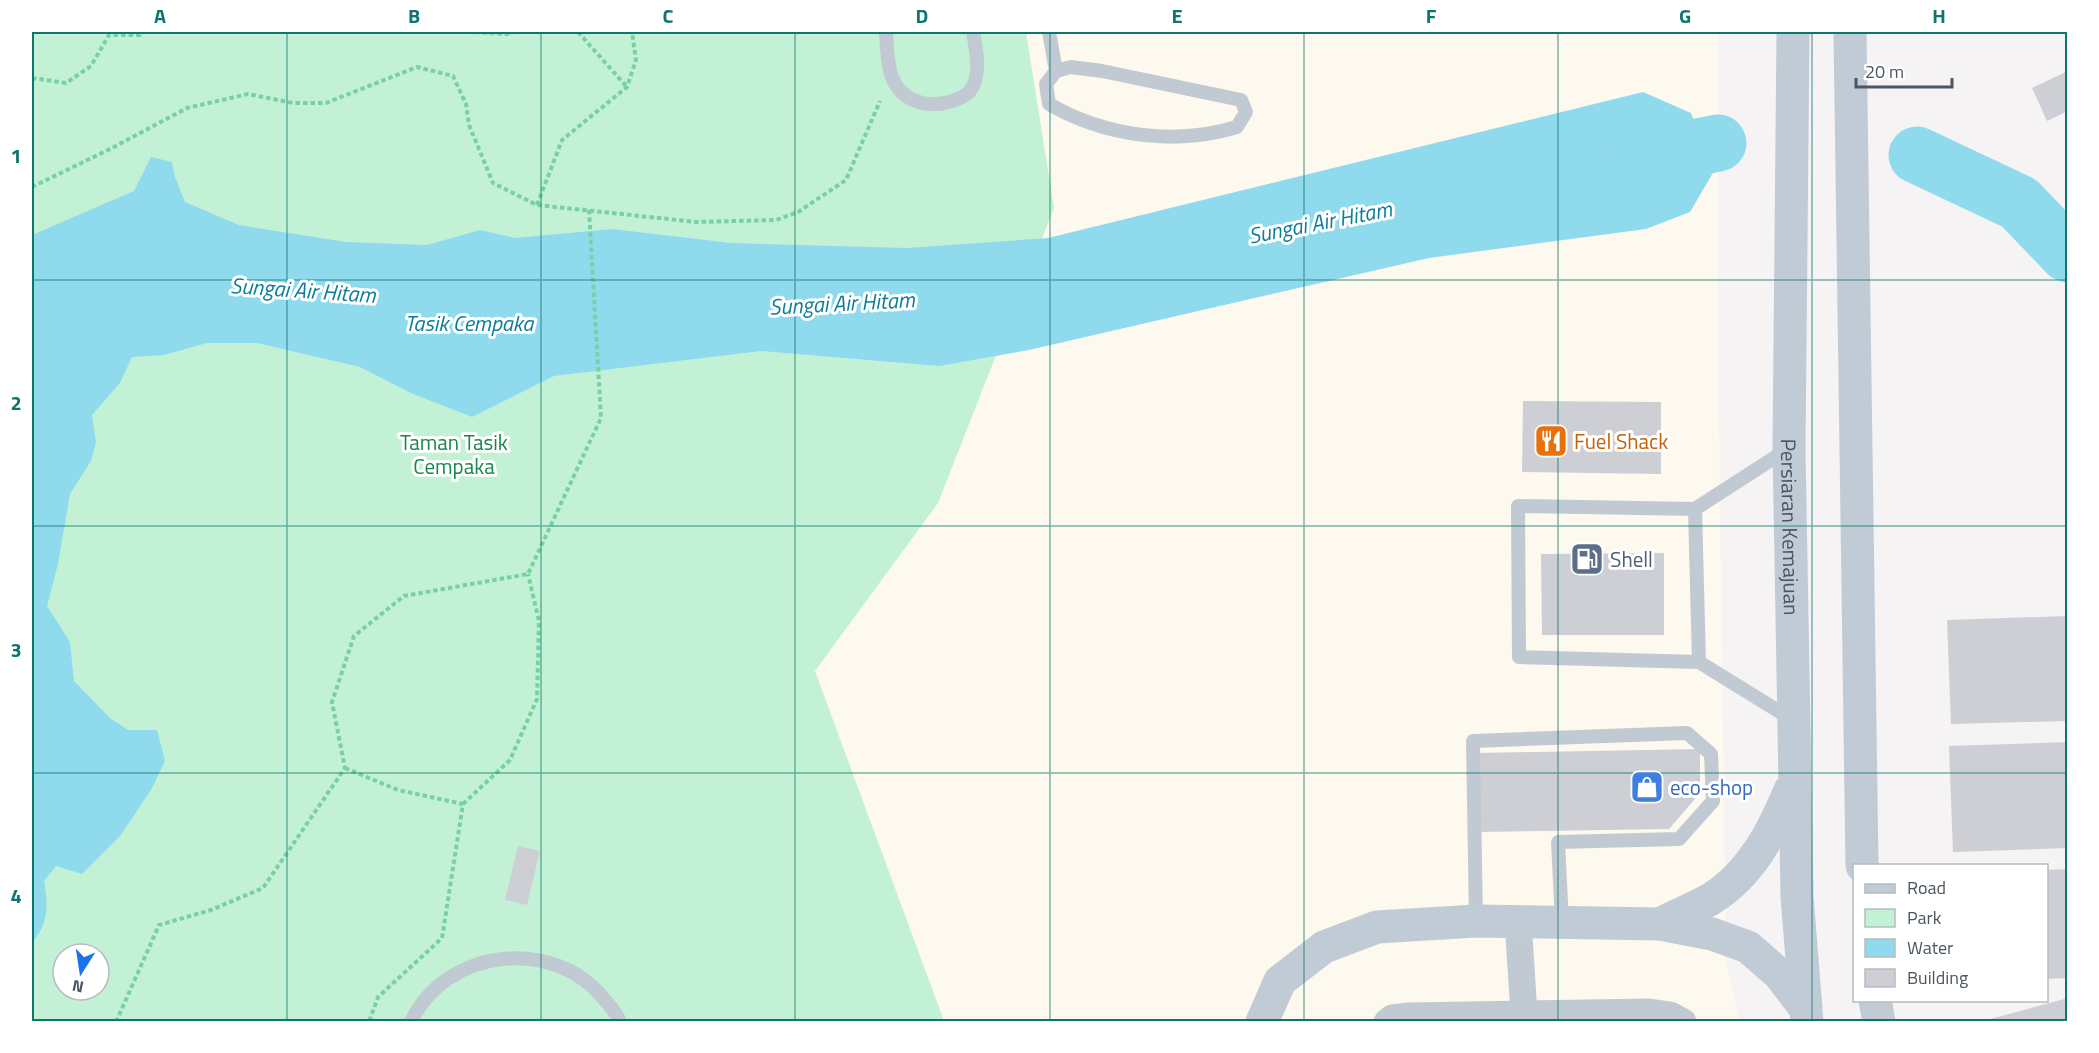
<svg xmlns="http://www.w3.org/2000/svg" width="2099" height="1053" font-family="'Titillium Web',sans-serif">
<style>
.commercial{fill:#fdf9ef;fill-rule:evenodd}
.green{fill:#c3f1d5;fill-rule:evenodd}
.water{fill:#90daee}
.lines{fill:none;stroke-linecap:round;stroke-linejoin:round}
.river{stroke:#90daee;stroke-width:57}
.building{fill:#cdcfd5}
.path{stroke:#7ad0a6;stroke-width:4;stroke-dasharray:4.5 3;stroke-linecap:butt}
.lane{stroke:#c1cad2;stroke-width:14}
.street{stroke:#c1cad2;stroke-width:27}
.secondary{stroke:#c1cbd6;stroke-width:33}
.grid{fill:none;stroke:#0f766e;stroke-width:1.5;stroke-opacity:0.55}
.labels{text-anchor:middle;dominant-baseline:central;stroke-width:6;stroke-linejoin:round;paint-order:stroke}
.food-label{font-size:21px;fill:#c56008;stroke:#fff;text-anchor:start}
.park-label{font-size:21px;fill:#17864f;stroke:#fff}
.street-label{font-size:21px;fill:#4a5661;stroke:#fff}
.service-label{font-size:21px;fill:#4e5e75;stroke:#fff;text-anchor:start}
.shop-label{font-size:21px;fill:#366cbe;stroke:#fff;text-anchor:start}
.water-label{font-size:22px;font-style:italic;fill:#0c7c9b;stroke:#fff}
.neatline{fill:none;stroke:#0f766e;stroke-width:2}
.grid-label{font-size:20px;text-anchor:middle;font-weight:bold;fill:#0f766e}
</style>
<rect width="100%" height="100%" fill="#f5f3f3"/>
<path class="commercial" d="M32,32H1718V339L1726,961L1740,1021H32ZM63,954H99V990H63Z"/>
<path class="green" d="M32,32H1026L1054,208L938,503L815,671L944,1021H32ZM63,954H99V990H63Z"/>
<path class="water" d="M1643,92L1691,113L1714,171L1690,212L1646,229L1429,258L1029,350L939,366L761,351L554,376L472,417L411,393L360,367L257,343H207L164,355L132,357L120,383L92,415L96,442L91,461L70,494L58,564L47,606L70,642L74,681L110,718L128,730H157L165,761L151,790L120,836L82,874L56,866L44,881C48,905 49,923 32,943V235L134,191L151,157L172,162L175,177L185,202L239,225L346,242L427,245L480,230L515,238L612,229L731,243L907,248L1048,238Z"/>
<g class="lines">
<g class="river">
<path d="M1917,155L2019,203L2068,254"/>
<path d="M1628,161L1718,143"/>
</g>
</g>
<g class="building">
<path d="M2068,71V111L2047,121L2032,88Z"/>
<path d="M1523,401L1661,402V474L1522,472Z"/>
<path d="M1664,553V635H1542L1541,554Z"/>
<path d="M2068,616V721L1951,724L1947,620Z"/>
<path d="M2068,742V848L1953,852L1949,746Z"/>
<path d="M1700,749V793L1669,829L1478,832L1477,753Z"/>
<path d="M518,846L540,851L527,905L505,900Z"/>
<path d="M2068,869V978L2046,979V870Z"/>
<path d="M2068,998V1022H1983V1021Z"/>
</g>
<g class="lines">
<g class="path">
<path d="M475,32L506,34L513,32"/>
<path d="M578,32L626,86"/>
<path d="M32,78L66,83L91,66L109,35H140L143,32"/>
<path d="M32,187L112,148L187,108L248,94L293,103H326L417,67L453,76L466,104L469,125L493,183L537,205L696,222L776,220L798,212L846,180L880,101"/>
<path d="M537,205L562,140L627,87L636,60L632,32"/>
<path d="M345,768L398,790L463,804L442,938L378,997L369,1022"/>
<path d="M463,804L510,760L537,699L539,621L528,574"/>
<path d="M116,1022L159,925L211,910L263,888L345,768L332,702L354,636L404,596L528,574L601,418L589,210"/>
</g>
<g class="lane">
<path d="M886,32C887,46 887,64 892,77C901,100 923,107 945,103C954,101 964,98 970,91C982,75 976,49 973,32"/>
<path d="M1049,32L1056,71L1046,84L1049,104C1104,136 1175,146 1237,127L1246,112L1241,100L1102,71L1071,67L1056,71"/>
<path d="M1788,449L1695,509L1699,662L1793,720"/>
<path d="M1695,509L1518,506L1519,657L1699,662"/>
<path d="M1476,921L1473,741L1687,733L1711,754L1713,801L1679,839L1558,842L1562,922"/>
<path d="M411,1022C445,948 554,936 604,999C610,1006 617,1013 620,1022"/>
</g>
<g class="street">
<path d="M1518,921L1524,1014"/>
<path d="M1387,1022L1392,1018L1409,1016L1649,1012L1670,1015L1683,1022"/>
</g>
<g class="secondary">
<path id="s1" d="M1793,32L1789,449L1797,896L1807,1022"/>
<path d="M1850,32L1862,866"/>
<path d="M1660,924C1677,915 1695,908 1711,899C1751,874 1772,833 1790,790"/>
<path d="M1875,1000L1879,1022"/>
<path d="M1262,1022L1280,981L1324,947L1377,927L1476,921L1660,924L1712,934L1748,947L1779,974L1805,1008"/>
</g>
</g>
<path class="grid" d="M287,32V1022M541,32V1022M795,32V1022M1050,32V1022M1304,32V1022M1558,32V1022M1812,32V1022M32,280H2068M32,526H2068M32,773H2068"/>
<defs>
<g id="restaurant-square" transform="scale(1.725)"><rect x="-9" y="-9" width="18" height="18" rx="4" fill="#e8710a" stroke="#fff"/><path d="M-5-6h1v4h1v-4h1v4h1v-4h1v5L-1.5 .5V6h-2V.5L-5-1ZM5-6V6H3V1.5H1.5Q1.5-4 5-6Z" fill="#fff"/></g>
<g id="fuel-square" transform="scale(1.725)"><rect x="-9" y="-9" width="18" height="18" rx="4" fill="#5c6f8a" stroke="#fff"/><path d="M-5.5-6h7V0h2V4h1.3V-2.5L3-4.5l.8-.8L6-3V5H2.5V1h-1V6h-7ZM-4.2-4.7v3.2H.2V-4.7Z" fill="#fff"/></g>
<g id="shop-square" transform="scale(1.725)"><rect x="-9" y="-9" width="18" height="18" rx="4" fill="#3f7fe0" stroke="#fff"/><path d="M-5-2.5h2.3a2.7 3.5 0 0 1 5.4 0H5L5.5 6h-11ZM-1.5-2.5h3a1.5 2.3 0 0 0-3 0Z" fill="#fff"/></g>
</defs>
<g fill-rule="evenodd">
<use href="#restaurant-square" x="1551" y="441"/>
<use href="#fuel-square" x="1587" y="559"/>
<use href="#shop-square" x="1647" y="787"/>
</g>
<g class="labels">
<g class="food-label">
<text x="1574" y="441">Fuel Shack</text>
</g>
<g class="park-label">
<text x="454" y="442">Taman Tasik<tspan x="454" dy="24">Cempaka</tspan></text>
</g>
<g class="street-label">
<text stroke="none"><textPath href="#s1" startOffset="495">Persiaran Kemajuan</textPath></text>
</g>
<g class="service-label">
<text x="1610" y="559">Shell</text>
</g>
<g class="shop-label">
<text x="1670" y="787">eco-shop</text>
</g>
<g class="water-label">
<text transform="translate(1320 222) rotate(-11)">Sungai Air Hitam</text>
<text transform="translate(303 290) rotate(4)">Sungai Air Hitam</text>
<text transform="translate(842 303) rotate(-3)">Sungai Air Hitam</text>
<text x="469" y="323">Tasik Cempaka</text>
</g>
</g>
<rect width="2099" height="1053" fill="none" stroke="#ffffff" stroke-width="66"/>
<rect x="1853" y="864" width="195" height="138" fill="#ffffff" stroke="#b7bbc0" stroke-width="1.5"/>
<rect x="1865" y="884" width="30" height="9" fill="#c1cbd6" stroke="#b7bbc0" stroke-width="1.5"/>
<text x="1907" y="894" font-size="18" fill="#4a5661">Road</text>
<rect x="1865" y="909" width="30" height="18" fill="#c3f1d5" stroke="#b7bbc0" stroke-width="1.5"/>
<text x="1907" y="924" font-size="18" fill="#4a5661">Park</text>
<rect x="1865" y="939" width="30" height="18" fill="#90daee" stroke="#b7bbc0" stroke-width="1.5"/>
<text x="1907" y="954" font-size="18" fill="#4a5661">Water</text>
<rect x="1865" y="969" width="30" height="18" fill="#cdcfd5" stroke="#b7bbc0" stroke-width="1.5"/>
<text x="1907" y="984" font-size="18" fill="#4a5661">Building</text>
<g transform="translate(81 972) rotate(192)"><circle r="28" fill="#ffffff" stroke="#b7bbc0" stroke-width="1.5"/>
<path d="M0-4.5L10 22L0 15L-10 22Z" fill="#1a73e8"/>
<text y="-9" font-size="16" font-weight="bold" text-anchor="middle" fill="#4a5661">N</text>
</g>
<path d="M1856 78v9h96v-9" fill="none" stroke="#4a5661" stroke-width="3"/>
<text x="1865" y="78" font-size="18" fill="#4a5661" stroke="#ffffff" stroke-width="4.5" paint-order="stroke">20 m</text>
<rect x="33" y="33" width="2033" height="987" class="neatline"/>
<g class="grid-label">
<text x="160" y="23">A</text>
<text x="414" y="23">B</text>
<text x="668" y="23">C</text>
<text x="922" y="23">D</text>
<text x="1177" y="23">E</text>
<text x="1431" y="23">F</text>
<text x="1685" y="23">G</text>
<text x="1939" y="23">H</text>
<text x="16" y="163">1</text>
<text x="16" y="410">2</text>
<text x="16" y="657">3</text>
<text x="16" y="903">4</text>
</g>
</svg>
